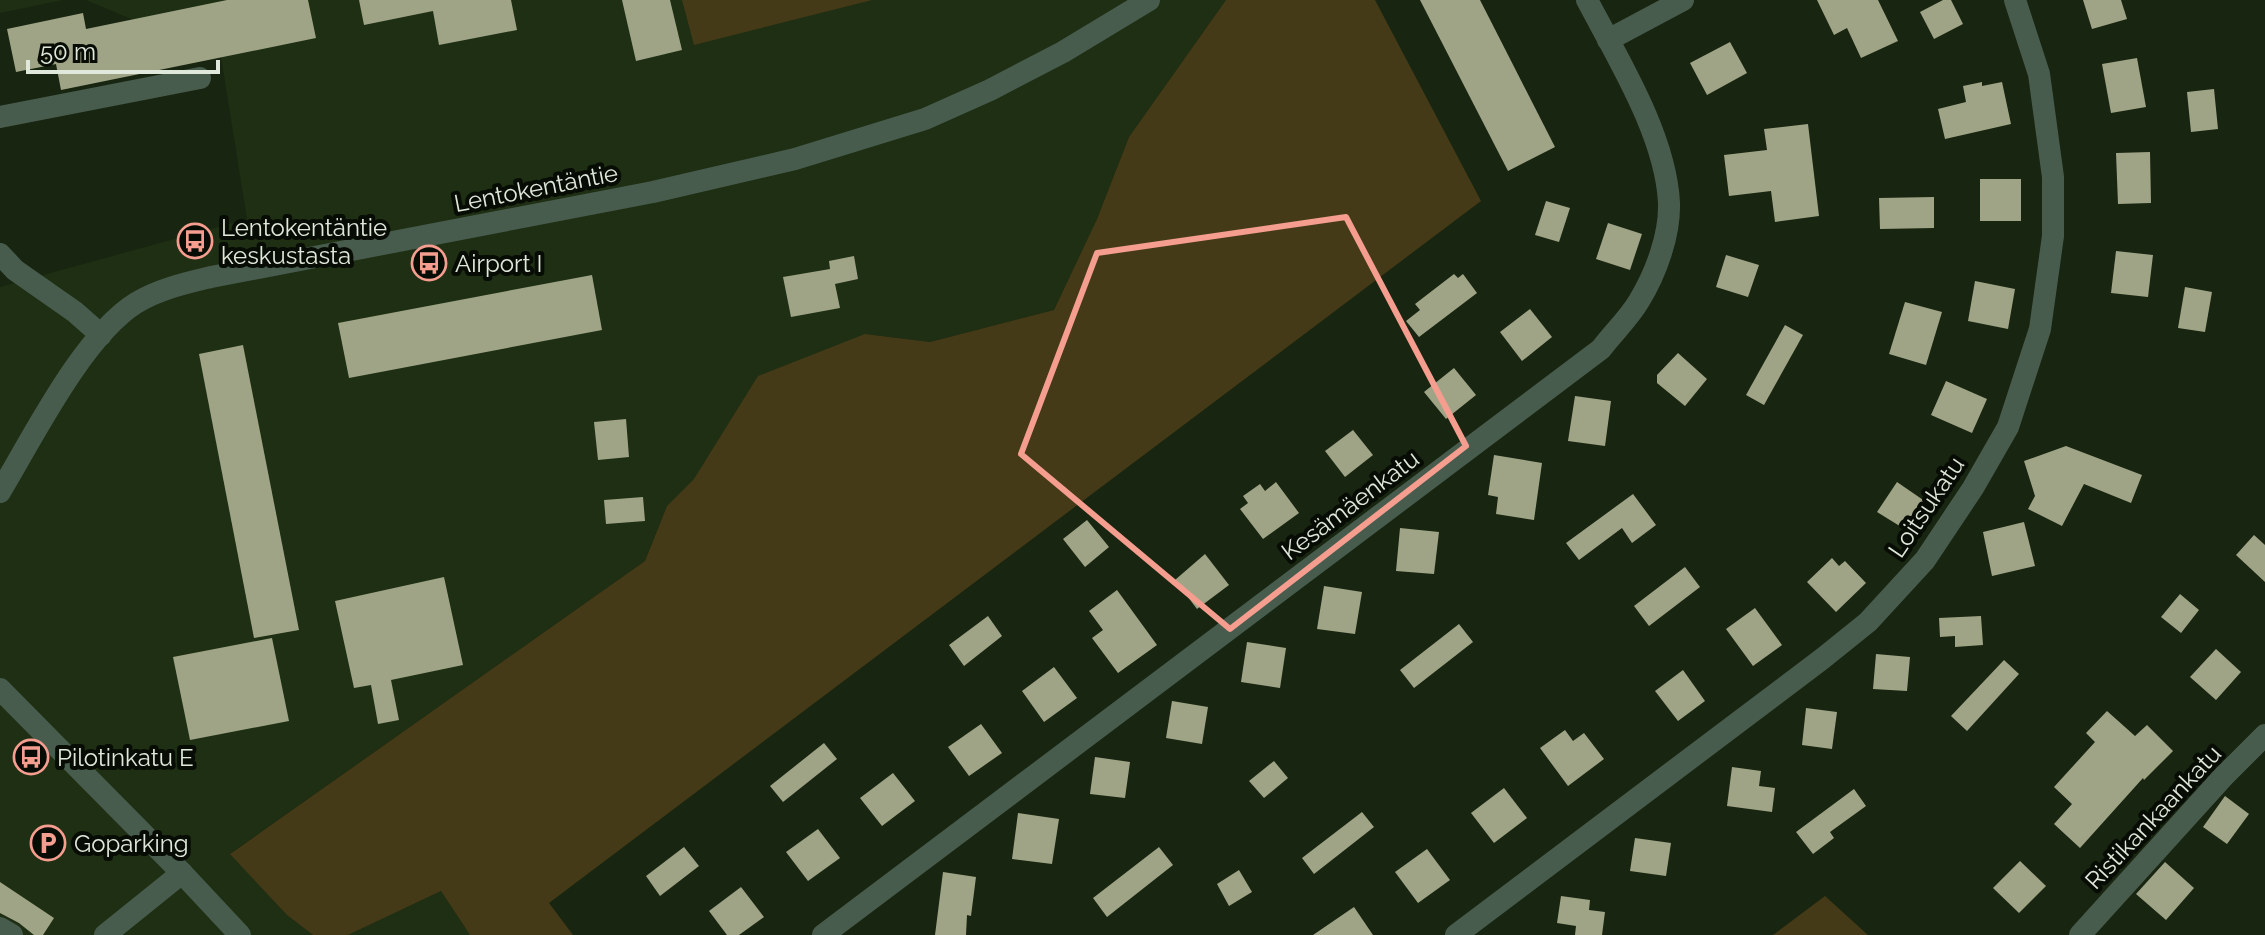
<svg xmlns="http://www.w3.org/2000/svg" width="2265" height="935" font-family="Raleway,sans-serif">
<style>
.built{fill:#1e2f13}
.green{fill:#453a17}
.building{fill:#a0a486}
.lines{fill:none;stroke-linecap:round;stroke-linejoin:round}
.minor{stroke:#485c4e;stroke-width:22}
.tertiary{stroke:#485c4e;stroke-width:22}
.marked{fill:none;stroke:#f59d8f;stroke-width:6;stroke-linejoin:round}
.labels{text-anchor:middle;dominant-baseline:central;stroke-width:8;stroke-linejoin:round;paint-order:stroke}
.street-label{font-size:24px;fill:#dfe8da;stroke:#070c04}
.poi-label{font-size:24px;fill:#dfe8da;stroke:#070c04;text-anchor:start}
</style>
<rect width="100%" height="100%" fill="#182510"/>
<g class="built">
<path d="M0,0H63L0,13Z"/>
<path d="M86,0H1226L1129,137L1097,219L1054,310L930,342L865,334L694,479L667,506L645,561L231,853L287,915L313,935H0V287L247,219L221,57Z"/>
<path d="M441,891L470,935H348Z"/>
</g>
<g class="green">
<path d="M682,0H872L694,45Z"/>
<path d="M1226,0H1375L1481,201L549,903L573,935H470L441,891L348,935H313L287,915L230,854L645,561L667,506L694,479L758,376L865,334L930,342L1054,310L1097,219L1129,137Z"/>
<path d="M1825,896L1868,935H1773Z"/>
</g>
<g class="building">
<path d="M227,0H308L316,38L61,90L56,64L16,72L7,29L83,13L86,29Z"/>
<path d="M359,0H511L517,30L439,45L433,11L364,25Z"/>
<path d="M622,0H670L682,50L636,61Z"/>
<path d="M1420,0H1480L1555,147L1508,171Z"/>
<path d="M1817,0H1878L1898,41L1861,58L1847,28L1834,35Z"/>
<path d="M1943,0H1951L1963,24L1934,39L1920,12Z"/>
<path d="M2083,0H2121L2127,19L2092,29Z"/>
<path d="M1730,42L1747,73L1707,95L1690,63Z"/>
<path d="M2137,58L2146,107L2111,113L2102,64Z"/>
<path d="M1982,82V86L2002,82L2011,124L1945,139L1938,109L1966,102L1963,86Z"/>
<path d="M2214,89L2218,129L2191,132L2187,92Z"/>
<path d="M1808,124L1819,216L1775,222L1771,191L1729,196L1724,155L1767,150L1764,129Z"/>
<path d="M2150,152L2151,203L2118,204L2116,153Z"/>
<rect x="1980" y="179" width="41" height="42"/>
<path d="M1934,197V228L1880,229L1879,198Z"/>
<path d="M1546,201L1570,208L1559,242L1535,235Z"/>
<path d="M1608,223L1642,234L1630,270L1596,259Z"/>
<path d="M2116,251L2153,255L2148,297L2111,293Z"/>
<path d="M1726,255L1759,265L1748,297L1716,287Z"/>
<path d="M854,256L858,279L835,284L840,308L791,317L783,277L830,269L829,261Z"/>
<path d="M1454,274L1458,278L1463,274L1477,293L1419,337L1406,321L1420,310L1415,304Z"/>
<path d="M592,275L602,330L349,378L338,323Z"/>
<path d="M1975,281L2015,289L2008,329L1968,321Z"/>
<path d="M2185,287L2212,292L2205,332L2178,328Z"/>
<path d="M1905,302L1942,312L1926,365L1889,354Z"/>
<path d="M1530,309L1552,337L1522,361L1500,332Z"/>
<path d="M1785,325L1803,335L1764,405L1746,395Z"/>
<path d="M243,345L299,630L254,638L199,354Z"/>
<path d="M1678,353L1707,379L1685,406L1657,383V375Z"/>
<path d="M1454,368L1476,395L1446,419L1424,392Z"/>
<path d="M1946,381L1987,399L1972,433L1931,415Z"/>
<path d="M1575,396L1611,401L1605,446L1568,441Z"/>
<path d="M626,419L629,457L598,460L594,422Z"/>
<path d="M1353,430L1373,455L1345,477L1325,451Z"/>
<path d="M2066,446L2142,475L2131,503L2084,484L2062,526L2028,509L2035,496L2024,461Z"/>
<path d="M1494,455L1542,463L1534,520L1496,514L1498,497L1488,495Z"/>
<path d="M1276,482L1299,513L1263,539L1240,509L1248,503L1243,496L1260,484L1265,491Z"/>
<path d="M1897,482L1929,504L1911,533L1877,512Z"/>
<path d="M1633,494L1656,525L1632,543L1622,528L1579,560L1566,543Z"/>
<path d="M643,497L645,521L606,524L604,500Z"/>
<path d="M1087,520L1109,547L1085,567L1063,539Z"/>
<path d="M2024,522L2035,566L1992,576L1983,532Z"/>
<path d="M1400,528L1439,532L1434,574L1396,571Z"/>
<path d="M2254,535L2265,545V582L2236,555Z"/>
<path d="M1205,554L1229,585L1197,609L1175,580Z"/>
<path d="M1832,558L1839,566L1845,561L1866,583L1836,612L1807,582Z"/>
<path d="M1685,567L1700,587L1649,626L1634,606Z"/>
<path d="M444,577L463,665L391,680L399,720L378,724L371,685L354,688L335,601Z"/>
<path d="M1324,586L1362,592L1355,634L1317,629Z"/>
<path d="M1117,590L1157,645L1118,673L1092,638L1103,630L1089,611Z"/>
<path d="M2180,594L2199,610L2181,633L2161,617Z"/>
<path d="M1755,608L1782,645L1753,666L1726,629Z"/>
<path d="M988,616L1002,636L964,666L949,645Z"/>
<path d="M1981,616L1983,645L1955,647V636L1940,637L1939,618Z"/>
<path d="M1459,624L1473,642L1414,688L1400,670Z"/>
<path d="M272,638L289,721L190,740L173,657Z"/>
<path d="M1247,642L1286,648L1280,688L1241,682Z"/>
<path d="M2216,649L2241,672L2216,700L2190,677Z"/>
<path d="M1876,654L1910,657L1907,691L1873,689Z"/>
<path d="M2004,660L2019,674L1967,731L1951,716Z"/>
<path d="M1054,667L1077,698L1044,722L1022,691Z"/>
<path d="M1683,670L1705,701L1678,721L1655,691Z"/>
<path d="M1172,701L1208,707L1202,744L1166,738Z"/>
<path d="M1806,708L1837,712L1832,749L1802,745Z"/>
<path d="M2107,711L2135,736L2147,725L2173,751L2144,780L2143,778L2080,848L2054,824L2072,804L2054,787L2095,742L2086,733Z"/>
<path d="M981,724L1002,753L969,776L948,747Z"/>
<path d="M1565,730L1573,741L1584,733L1604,759L1568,786L1540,748Z"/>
<path d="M824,743L837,759L783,802L770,786Z"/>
<path d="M1095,757L1130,762L1125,798L1090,794Z"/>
<path d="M1274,761L1288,778L1264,798L1249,781Z"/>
<path d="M1732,767L1761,771L1759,786L1775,788L1772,812L1727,806Z"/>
<path d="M893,773L915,801L882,826L860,798Z"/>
<path d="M1504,788L1527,818L1494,843L1471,813Z"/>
<path d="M1854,789L1866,806L1830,832L1834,838L1813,854L1796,832Z"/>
<path d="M2225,796L2249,814L2227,844L2203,827Z"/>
<path d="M1362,812L1374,827L1314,874L1302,858Z"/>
<path d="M1018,813L1059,819L1052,864L1012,859Z"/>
<path d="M818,829L840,858L808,881L786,852Z"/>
<path d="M1635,838L1671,843L1666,876L1630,871Z"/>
<path d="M684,847L699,866L660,896L646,876Z"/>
<path d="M1159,847L1173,865L1107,917L1093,898Z"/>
<path d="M1427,849L1450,880L1418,903L1395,872Z"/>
<path d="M2020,861L2046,886L2019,913L1993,888Z"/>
<path d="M2165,862L2194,888L2166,920L2136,894Z"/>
<path d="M1239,870L1252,892L1229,906L1217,884Z"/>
<path d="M943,872L976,877L971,916L967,915L966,935H935Z"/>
<path d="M0,882L54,918L43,935H34L19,923L0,913Z"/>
<path d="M741,887L764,917L739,935H727L709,911Z"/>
<path d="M1561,896L1590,900L1589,910L1605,912L1602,935H1575L1576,926L1557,923Z"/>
<path d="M1354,907L1373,935H1313Z"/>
</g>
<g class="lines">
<g class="minor">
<path d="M1608,40L1683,0"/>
<path d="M0,117L200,78"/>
<path d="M0,254L15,270L75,312L101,335"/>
<path d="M0,928L12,935"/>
<path d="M105,935L182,873"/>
<path d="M823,935L1601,349C1613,333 1629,318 1639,301C1656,273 1670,235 1669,203C1666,136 1618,59 1587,0"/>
<path d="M1456,935L1822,659L1868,622L1925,560L1973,488L2008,427L2040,329L2053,236V177L2039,74L2015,0"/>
<path d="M2080,935L2223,777L2265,735"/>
</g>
<g class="tertiary">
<path d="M0,492C33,437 83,336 136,303C159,289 186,283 211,277L653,192L795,159L925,119L990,90L1063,52L1149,0"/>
<path d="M0,689L182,873L240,935"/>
</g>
</g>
<path class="marked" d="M1346,217L1466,446L1230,629L1021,454L1097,253Z"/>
<defs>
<g id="bus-ring" transform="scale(1.8)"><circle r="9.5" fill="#070c04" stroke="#f59d8f" stroke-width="1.5"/><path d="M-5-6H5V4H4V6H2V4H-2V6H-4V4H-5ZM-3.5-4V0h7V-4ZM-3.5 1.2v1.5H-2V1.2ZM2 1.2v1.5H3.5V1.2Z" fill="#f59d8f"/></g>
<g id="parking-ring" transform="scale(1.8)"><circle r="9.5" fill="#070c04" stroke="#f59d8f" stroke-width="1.5"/><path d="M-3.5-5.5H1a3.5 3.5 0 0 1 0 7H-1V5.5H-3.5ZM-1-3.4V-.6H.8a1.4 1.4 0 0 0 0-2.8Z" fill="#f59d8f"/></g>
</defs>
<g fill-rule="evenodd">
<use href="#bus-ring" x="195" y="241"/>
<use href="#bus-ring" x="429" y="263"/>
<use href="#bus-ring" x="31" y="757"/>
<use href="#parking-ring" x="48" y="843"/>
</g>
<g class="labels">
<g class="street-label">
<text transform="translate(536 188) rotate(-11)">Lentokentäntie</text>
<text transform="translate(1350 505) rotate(-37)">Kesämäenkatu</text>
<text transform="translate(1926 507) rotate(-56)">Loitsukatu</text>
<text transform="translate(2153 817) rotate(-47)">Ristikankaankatu</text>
</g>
<g class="poi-label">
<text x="221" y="227">Lentokentäntie<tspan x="221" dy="28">keskustasta</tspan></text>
<text x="455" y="263">Airport I</text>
<text x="57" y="757">Pilotinkatu E</text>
<text x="74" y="843">Goparking</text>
</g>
</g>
<path d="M28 60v12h190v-12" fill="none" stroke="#dfe8da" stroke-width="4"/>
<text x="40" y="60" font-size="24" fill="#dfe8da" stroke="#070c04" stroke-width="6" paint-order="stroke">50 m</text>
</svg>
